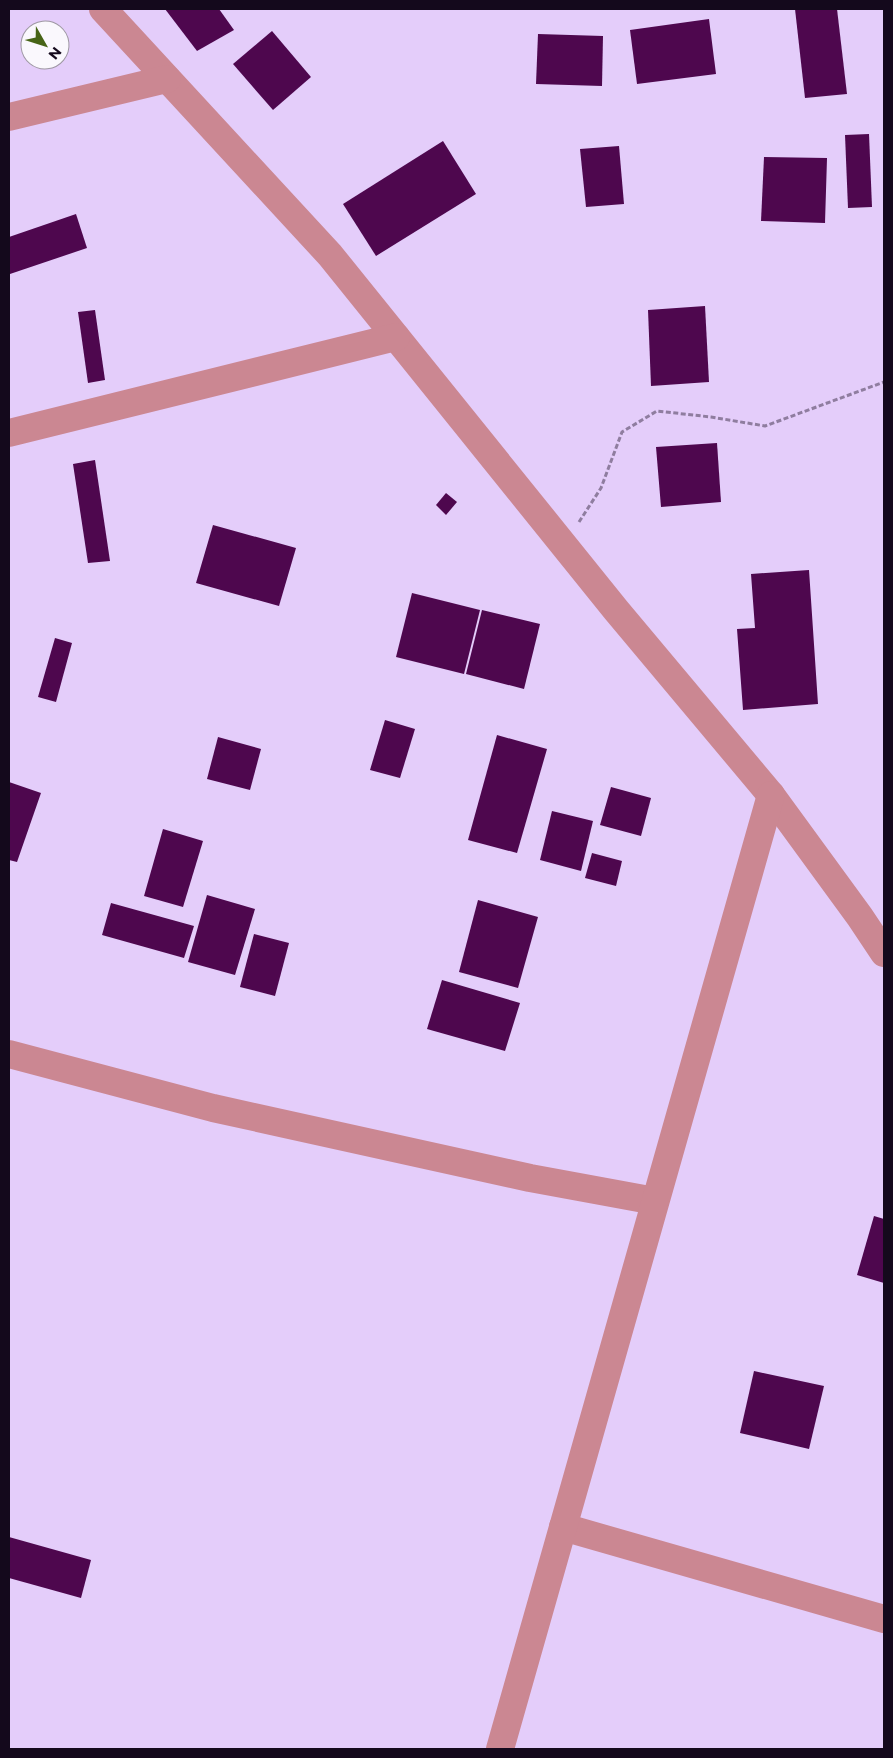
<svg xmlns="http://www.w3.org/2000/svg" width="893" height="1758" font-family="Montserrat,sans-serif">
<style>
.building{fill:#4e074e}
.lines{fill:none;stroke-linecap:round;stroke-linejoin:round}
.path{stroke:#8f7d9f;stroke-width:3;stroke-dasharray:5 2.5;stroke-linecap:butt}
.minor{stroke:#cb8792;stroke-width:28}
</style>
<rect width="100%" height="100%" fill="#e4cdfa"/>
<g class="building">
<path d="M165,9H219L234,30L197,51Z"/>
<path d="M795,9H837L847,94L805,98Z"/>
<path d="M709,19L716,74L637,84L630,30Z"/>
<path d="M272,31L311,77L273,110L233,64Z"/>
<path d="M538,34L603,36L602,86L536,84Z"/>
<path d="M869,134L872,207L848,208L845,135Z"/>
<path d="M443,141L476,194L376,256L343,204Z"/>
<path d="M619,146L624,204L586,207L580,149Z"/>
<path d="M764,157L827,158L825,223L761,221Z"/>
<path d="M76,214L87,248L10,274L9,237Z"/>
<path d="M705,306L709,382L651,386L648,310Z"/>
<path d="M95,310L105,380L88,383L78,312Z"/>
<path d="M717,443L721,502L661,507L656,447Z"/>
<path d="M95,460L110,561L88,563L73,464Z"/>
<path d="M446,493L457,502L446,515L436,505Z"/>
<path d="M213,525L296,548L279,606L196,583Z"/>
<path d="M809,570L818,704L743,710L737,629L755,628L751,574Z"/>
<path d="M412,593L480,610L464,674L396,657Z"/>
<path d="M482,610L540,624L524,689L466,674Z"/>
<path d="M55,638L72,643L56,702L38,697Z"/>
<path d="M385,720L415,729L400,778L370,770Z"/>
<path d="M497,735L547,749L517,853L468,840Z"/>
<path d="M218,737L261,749L250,790L207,779Z"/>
<path d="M9,782L41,793L17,862L9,860Z"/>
<path d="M611,787L651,798L641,836L600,825Z"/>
<path d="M552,811L593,821L581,871L540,860Z"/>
<path d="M163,829L203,841L183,907L144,896Z"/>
<path d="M592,853L622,861L616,886L585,878Z"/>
<path d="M207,895L255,909L235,975L188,962Z"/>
<path d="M478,900L538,917L518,988L459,972Z"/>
<path d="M111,903L194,926L184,958L102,935Z"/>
<path d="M254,934L289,943L275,996L240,987Z"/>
<path d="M442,980L520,1003L505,1051L427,1029Z"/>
<path d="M874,1216L884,1219V1283L857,1275Z"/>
<path d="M754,1371L824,1386L809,1449L740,1433Z"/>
<path d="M9,1537L91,1560L81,1598L9,1578Z"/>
</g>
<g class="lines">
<path class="path" d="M579,522L601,488L622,432L657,411L711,417L765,426L884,382"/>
<g class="minor">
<path d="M103,9L330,255L616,610L771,795L860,917L884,953"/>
<path d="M9,117L167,79"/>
<path d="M9,433L396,337"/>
<path d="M9,1054L213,1108L530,1178L655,1201"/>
<path d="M563,1527L884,1619"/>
<path d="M500,1749L771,795"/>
</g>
</g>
<rect width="893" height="1758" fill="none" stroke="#14091c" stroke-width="20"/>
<g transform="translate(45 45) rotate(129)"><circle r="24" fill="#faf8fd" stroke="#9e98a3"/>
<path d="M0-4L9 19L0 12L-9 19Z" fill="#476417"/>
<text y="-8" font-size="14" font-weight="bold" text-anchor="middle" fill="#14091c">N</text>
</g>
</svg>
